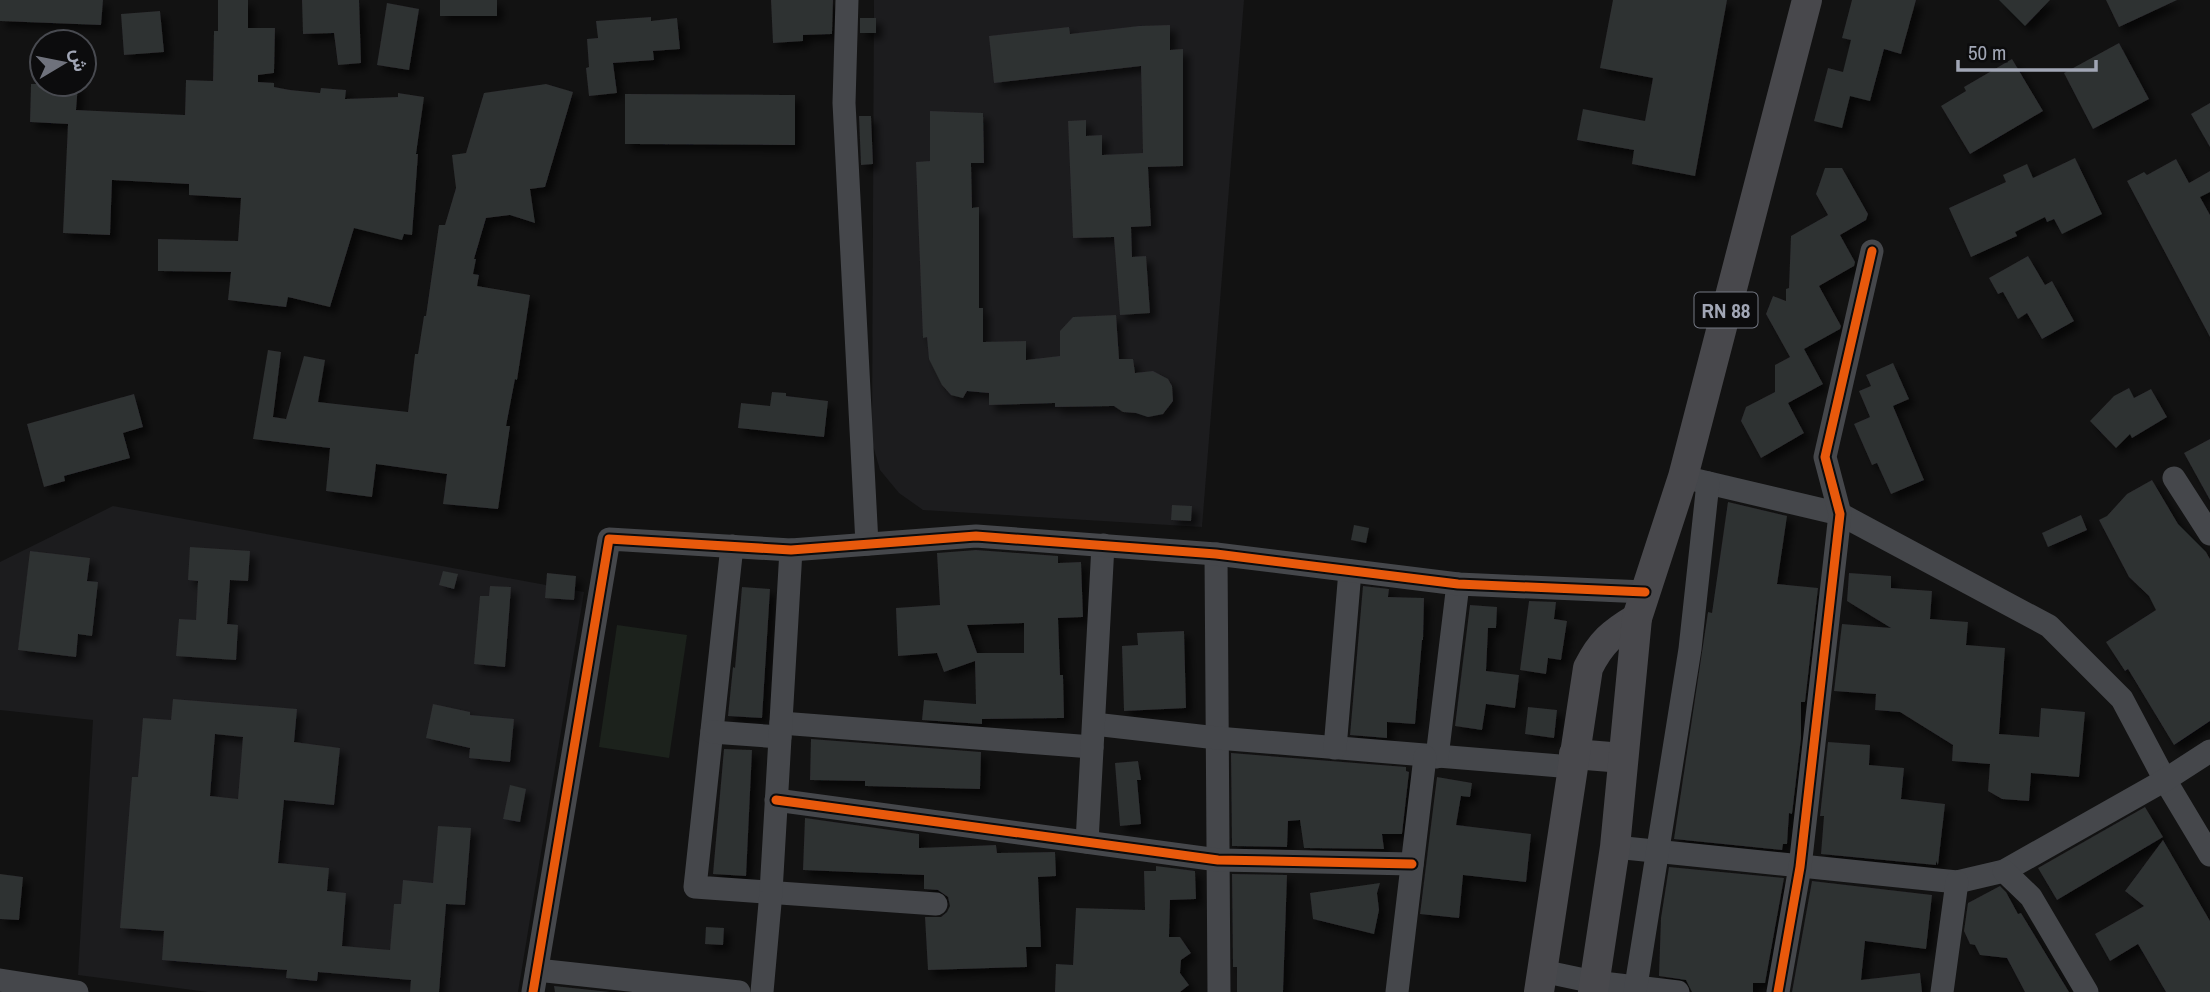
<svg xmlns="http://www.w3.org/2000/svg" width="2210" height="992" font-family="'Archivo Narrow',Vazirmatn,sans-serif">
<style>
.built{fill:#1c1c1e}
.green{fill:#1c221c}
.building{fill:#2f3032;fill-rule:evenodd;filter:url(#shadow)}
.lines{fill:none;stroke-linecap:round;stroke-linejoin:round}
.minor{stroke:#45474b;stroke-width:23}
.major{stroke:#48484c;stroke-width:30}
.cycleway-casing{stroke:#0c0c0d;stroke-width:13}
.cycleway{stroke:#e8590c;stroke-width:9}
.labels{text-anchor:middle;dominant-baseline:central;stroke-width:5;stroke-linejoin:round;paint-order:stroke}
.shield{fill:#0c0c0d;stroke:#747883;stroke-width:2}
.shield-label{font-size:21px;font-weight:bold;fill:#a1a6b5}
</style>
<defs>
<filter id="shadow"><feDropShadow dx="6" dy="6" stdDeviation="3.5" flood-color="#0009"/></filter>
</defs>
<rect width="100%" height="100%" fill="#121212"/>
<g class="built">
<path d="M874,0H1244L1202,527L923,510L899,493L880,470L872,442Z"/>
<path d="M113,506L584,592L518,992H208L78,975L93,720L0,710V562Z"/>
</g>
<path class="green" d="M617,625L687,635L669,758L599,747Z"/>
<g class="building">
<path d="M0,0H103L101,25L0,21Z"/>
<path d="M218,0H248V28H275L274,73L258,75V82L274,83V87L290,90L320,93L321,88L346,90L345,99L398,97V93L424,97L416,154H418L412,235L404,234L402,240L354,228L330,307L288,297L286,307L228,300L231,272L158,271V239L238,241L241,198L189,195V184L112,180L110,235L63,233L68,124L30,122L31,84H78L76,110L185,115L186,80L213,81L214,31H218Z"/>
<path d="M302,0H359L361,63L338,65L334,33L303,34Z"/>
<rect x="440" y="0" width="57" height="16"/>
<path d="M771,0H833L832,34L803,35V41L773,43Z"/>
<path d="M1613,0H1727L1695,176L1632,164L1634,150L1577,140L1583,109L1645,121L1653,78L1600,68Z"/>
<path d="M1852,0H1916L1901,54L1884,49L1870,101L1850,96L1842,128L1814,121L1828,68L1843,72L1851,40L1842,38Z"/>
<path d="M1999,0H2050L2025,26Z"/>
<path d="M2106,0H2177L2119,27Z"/>
<path d="M387,3L419,9L409,70L377,65Z"/>
<path d="M160,11L164,52L124,55L121,14Z"/>
<path d="M651,17V21L677,18L680,49L653,51L654,60L613,63L617,93L589,96L586,68L589,67L587,39L598,38L596,21Z"/>
<rect x="860" y="18" width="16" height="15"/>
<path d="M1170,25V50L1183,49V166L1148,167L1151,226L1131,227L1132,257L1146,256L1150,313L1120,315L1114,237L1073,238L1068,121L1086,120V136L1102,135V155L1143,153L1141,66L994,83L989,36L1069,27L1070,34L1139,26Z"/>
<path d="M2119,43L2149,99L2093,129L2064,73Z"/>
<path d="M2012,59L2043,111L1970,154L1941,106L1966,91L1964,87Z"/>
<path d="M546,84L573,92L545,187L530,189L535,223L510,215L486,218L474,259H476L473,274L479,275L477,286L530,295L517,380L515,379L506,426H510L498,509L443,504L447,474L376,464L372,497L326,491L330,448L253,439L268,350L281,352L273,417L286,419L304,356L325,360L318,402L408,412L415,354H418L424,316H426L439,225H445L456,188L452,155L466,153L484,93Z"/>
<path d="M625,94L795,95V145L625,144Z"/>
<path d="M2210,103V147L2191,114Z"/>
<path d="M930,111L983,113L984,163H971L972,208L979,207V308H983V342L1026,341V360L1060,356V331L1073,317L1116,315L1119,359H1133L1135,373L1153,371L1168,379L1172,386L1173,401L1163,414L1148,417L1136,413L1123,412L1114,406L1055,407V403L989,405V393L967,391L963,398L951,395L942,385L929,359L927,337L923,338L916,162L930,161Z"/>
<path d="M859,116H871L873,164L861,165Z"/>
<path d="M2075,158L2102,214L2062,234L2054,219L2047,222L2045,217L2015,232L2017,236L1971,257L1949,208L2006,182L2003,175L2027,164L2033,178Z"/>
<path d="M2176,159L2189,183L2210,171V192L2200,197L2210,215V337L2127,181L2144,172L2147,175Z"/>
<path d="M1825,168H1842L1868,214L1866,220L1840,235L1855,262L1854,266L1819,286L1841,326L1840,329L1804,349L1823,384L1788,403L1804,433L1761,458L1741,421L1746,407L1775,392V365L1790,357L1766,314L1773,296L1786,301V289L1789,288L1791,236L1828,215L1816,194Z"/>
<path d="M2028,256L2045,285L2052,281L2074,321L2042,339L2027,313L2018,319L2003,292L1998,294L1989,278Z"/>
<path d="M1893,363L1909,399L1893,406L1924,480L1891,494L1877,463L1872,465L1854,424L1870,417L1859,391L1871,386L1866,375Z"/>
<path d="M2129,388L2134,398L2151,389L2167,417L2132,438L2130,434L2116,448L2090,421L2114,396Z"/>
<path d="M772,392L786,393V396L828,401L824,437L738,428L741,403L770,406Z"/>
<path d="M134,394L143,427L123,433L130,458L64,476L65,481L44,487L27,424Z"/>
<path d="M2210,439V500L2184,453Z"/>
<path d="M2152,480L2178,524L2206,552L2210,559V721L2174,745L2128,669L2125,671L2106,642L2156,610L2149,596L2129,577L2099,520L2107,516L2127,494Z"/>
<path d="M1728,502L1787,516L1777,584L1818,588L1805,702H1801V738L1792,814L1789,813L1787,844H1783L1782,850L1674,839L1708,612L1712,613Z"/>
<path d="M1172,505L1192,506L1191,521L1171,520Z"/>
<path d="M2081,515L2087,530L2048,547L2042,533Z"/>
<path d="M1354,525L1369,528L1366,543L1351,540Z"/>
<path d="M190,547L250,551L248,581L230,580L227,624L238,625L236,660L176,656L179,619L196,620L198,581L188,580Z"/>
<path d="M976,550L1058,556V563L1081,562L1083,617L1058,618L1060,675H1063L1064,718L982,719V724L922,720L924,700L976,704L975,661L944,672L937,653L898,656L896,608L940,605L937,553ZM1024,623V653H977L967,625Z"/>
<path d="M30,551L90,558L87,581L98,582L92,636L78,634L76,657L18,650Z"/>
<path d="M443,571L458,574L454,589L439,585Z"/>
<path d="M547,573L576,576L574,600L545,598Z"/>
<path d="M1849,573L1891,576V588L1932,591L1930,619L1968,622L1966,645L2005,648L1999,734L2039,737L2041,708L2085,712L2079,777L2031,773L2029,801L2002,799L1988,791L1990,764L1952,761L1953,745L1900,712L1875,710L1876,694L1834,691L1842,624L1891,628L1847,601Z"/>
<path d="M490,586L511,587L505,667L474,664L480,596H489Z"/>
<path d="M1363,586L1389,589L1388,597L1424,598L1423,640H1422L1415,724L1387,722V738L1350,735Z"/>
<path d="M742,587L770,589L762,718L728,716L733,667L735,668Z"/>
<path d="M1529,601L1556,602L1554,619L1567,621L1561,660L1548,658L1546,674L1520,670Z"/>
<path d="M1470,605L1497,607L1496,628H1488L1486,671L1519,675L1515,708L1486,704L1482,730L1455,726Z"/>
<path d="M1184,631L1186,708L1124,711L1122,646L1138,645L1137,633Z"/>
<path d="M173,699L297,709L294,742L340,748L334,805L284,800L278,863L329,868L327,891L346,893L342,946L390,950L394,904H401L403,880L433,883L438,826L471,828L465,905L446,904L439,992H410L411,980L318,972L317,981L286,978L287,970L162,960L164,931L120,928L132,777H138L143,718L171,720ZM215,734L243,737L238,799L210,796Z"/>
<path d="M433,704L470,712V715L514,719L510,762L469,758L470,748L426,738Z"/>
<path d="M1528,707L1557,710L1554,738L1525,734Z"/>
<path d="M811,739L981,752L980,789L865,786V781L810,780Z"/>
<path d="M1828,742L1870,745L1869,765L1904,768L1901,799L1945,804L1938,865L1936,861V865L1821,854L1824,816H1820Z"/>
<path d="M724,749L752,750L746,876L713,874Z"/>
<path d="M1231,753L1406,767V771L1409,772L1402,834H1382L1384,849L1304,848L1300,820L1288,821L1287,847L1232,846Z"/>
<path d="M1138,761L1141,780H1137L1141,824L1120,826L1115,763Z"/>
<path d="M1437,777L1472,783L1470,797L1461,796L1456,825L1531,834L1526,882L1463,875L1459,918L1420,914Z"/>
<path d="M510,785L526,789L520,822L503,819Z"/>
<path d="M2145,807L2163,837L2057,900L2038,868Z"/>
<path d="M805,818L919,834V848L996,845L997,853L1055,852L1056,876L1038,877L1041,947H1026L1027,967L928,970L925,917H941L947,912L950,906L948,897L938,890L924,889V875L803,870Z"/>
<path d="M2163,840L2210,921V992H2166L2138,944L2110,961L2095,934L2144,906L2125,891Z"/>
<path d="M1156,866L1195,871L1196,899L1170,900L1169,937H1180L1191,953L1181,960L1180,973L1189,985L1180,992H1055L1056,964L1073,965L1076,908L1145,910L1144,871H1156Z"/>
<path d="M1669,867L1784,878L1765,983H1753V992H1692L1686,980L1659,976L1661,918Z"/>
<path d="M0,874L23,877L19,920L0,919Z"/>
<path d="M1232,874L1287,875L1283,992H1237V967H1233Z"/>
<path d="M1812,881L1932,895L1926,949L1865,941L1861,980L1920,973L1922,992H1792Z"/>
<path d="M1380,883L1377,893L1379,910L1374,934L1313,919L1310,893Z"/>
<path d="M2000,886L2006,892L2018,914L2021,913L2069,992H2025L2007,958L1980,955L1975,945L1970,944L1964,931L1968,903Z"/>
<path d="M706,927L724,928L723,945L705,944Z"/>
<path d="M554,986L610,992H555Z"/>
</g>
<g class="lines">
<g class="minor">
<path d="M847,0L844,103L867,544"/>
<path d="M1683,477L1840,514L2049,626L2122,699L2165,780L2210,855"/>
<path d="M2174,478L2210,534"/>
<path d="M732,546L695,887L936,904"/>
<path d="M1216,554L1219,992"/>
<path d="M781,723L1092,747"/>
<path d="M1094,724L1217,738L1572,767"/>
<path d="M712,732L780,737"/>
<path d="M1335,748L1350,571"/>
<path d="M1437,757L1458,584"/>
<path d="M776,800L1218,860L1412,864"/>
<path d="M1087,842L1103,545"/>
<path d="M1615,847L1957,882L2004,871L2165,780L2210,751"/>
<path d="M2004,871L2031,897L2087,992"/>
<path d="M537,970L739,992"/>
<path d="M1542,971L1594,982L1678,992"/>
<path d="M0,980L77,992"/>
<path d="M533,992L609,539L791,550L976,536L1216,554L1458,584L1645,592"/>
<path d="M762,992L771,892L791,550"/>
<path d="M1397,992L1425,757"/>
<path d="M1635,992L1690,649L1708,483"/>
<path d="M1778,992L1800,867L1840,514L1825,457L1872,251"/>
<path d="M1942,992L1957,882"/>
</g>
<g class="major">
<path d="M1574,754L1623,758"/>
<path d="M1539,992L1588,668C1601,642 1612,633 1637,618"/>
<path d="M1593,992L1615,847L1637,618L1683,477L1807,0"/>
</g>
<g class="cycleway-casing">
<g id="cycleway">
<path d="M776,800L1218,860L1412,864"/>
<path d="M533,992L609,539L791,550L976,536L1216,554L1458,584L1645,592"/>
<path d="M1778,992L1800,867L1840,514L1825,457L1872,251"/>
</g>
</g>
<use href="#cycleway" class="cycleway"/>
</g>
<g class="labels">
<rect class="shield" x="1694.5" y="292.5" width="63" height="35" rx="5"/>
<g class="shield-label">
<text x="1726" y="310">RN 88</text>
</g>
</g>
<g transform="translate(63 63) rotate(80)"><circle r="33" fill="#0c0c0d" stroke="#484a50" stroke-width="2"/>
<path d="M0-5L12 26L0 18L-12 26Z" fill="#6f727c"/>
<text y="-10" font-size="19" font-weight="bold" text-anchor="middle" fill="#a1a6b5">ش</text>
</g>
<path d="M1958 60v10h138v-10" fill="none" stroke="#a1a6b5" stroke-width="3.5"/>
<text x="1968" y="60" font-size="21" fill="#a1a6b5" stroke="#0c0c0d" stroke-width="5" paint-order="stroke">50 m</text>
</svg>
